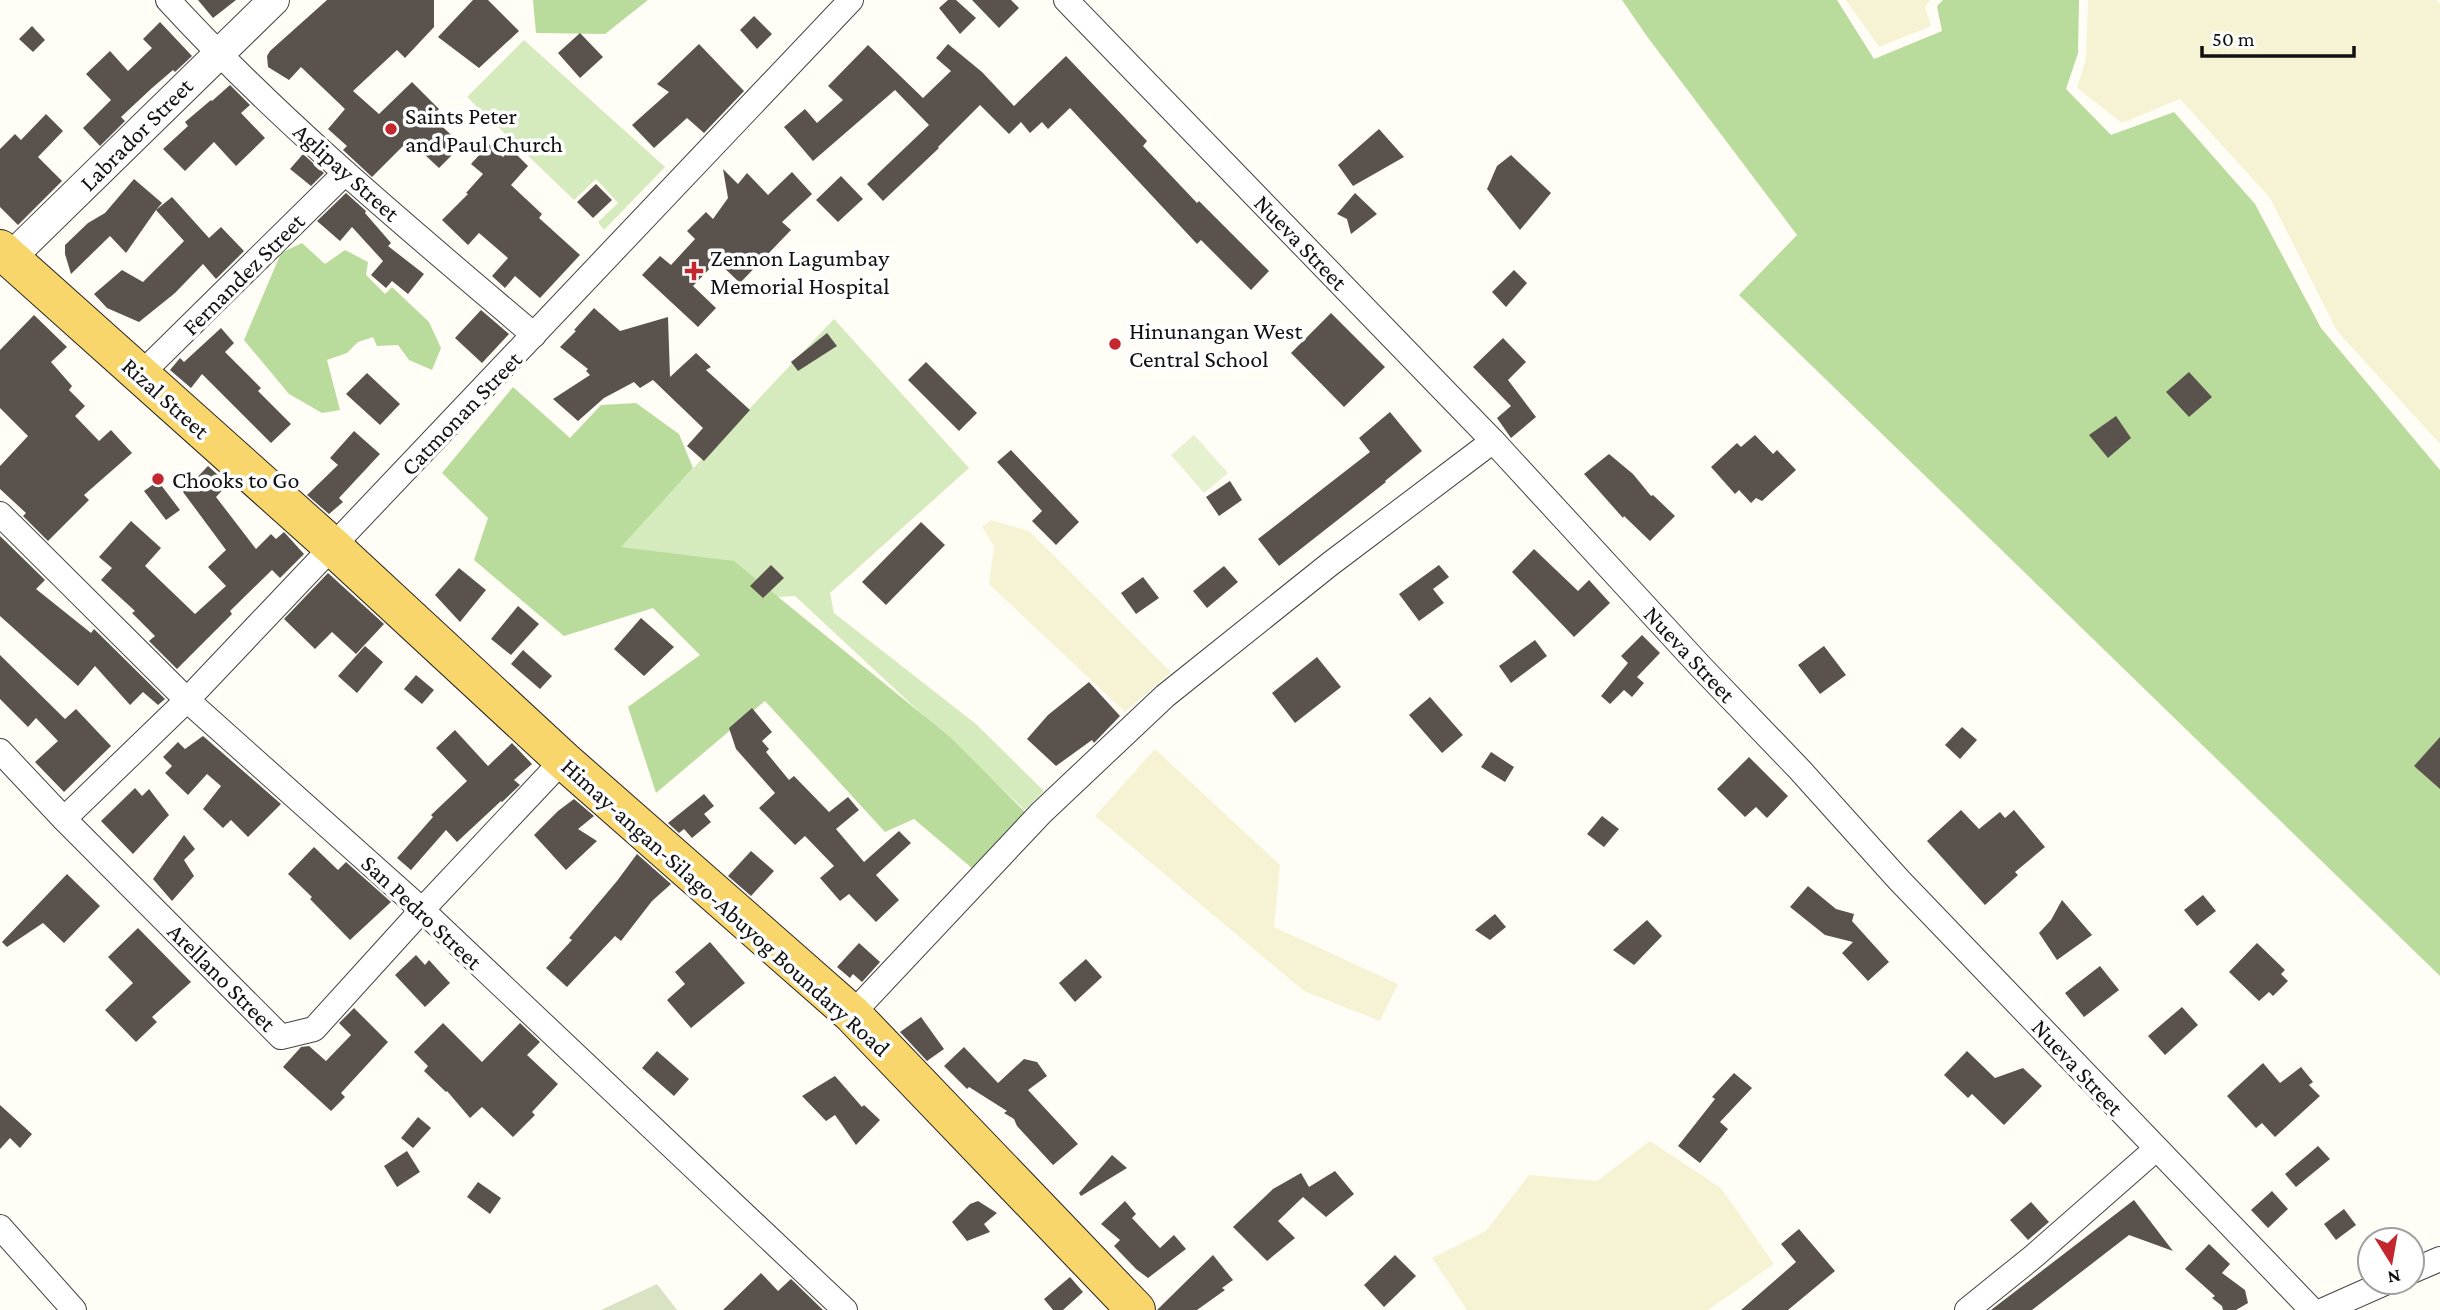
<svg xmlns="http://www.w3.org/2000/svg" width="2440" height="1310" font-family="'Crimson Pro',serif">
<style>
.farmland{fill:#f6f3d4}
.green{fill:#d5ebbd}
.forest{fill:#b9dc9c}
.cemetery{fill:#d9e3c4}
.pitch{fill:#e6f2cf}
.building{fill:#5a524d}
.lines{fill:none;stroke-linecap:round;stroke-linejoin:round}
.minor-casing{stroke:#444;stroke-width:26}
.tertiary-casing{stroke:#444;stroke-width:32}
.primary-casing{stroke:#222;stroke-width:40}
.minor{stroke:#fff;stroke-width:24}
.tertiary{stroke:#fff;stroke-width:30}
.primary{stroke:#f9d66b;stroke-width:38}
.poi-dot{fill:#c4262e;stroke:#fff;stroke-width:2.5}
.labels{text-anchor:middle;dominant-baseline:central;stroke-width:7;stroke-linejoin:round;paint-order:stroke}
.poi-label{font-size:24px;fill:#111;stroke:#fff;text-anchor:start}
.street-label{font-size:24px;fill:#111;stroke:#fff}
</style>
<rect width="100%" height="100%" fill="#fffdf5"/>
<g class="farmland">
<path d="M1846,0H1930L1925,7L1931,26L1879,47Z"/>
<path d="M2088,0H2437L2440,4V444L2337,331L2270,198L2180,99L2122,123L2077,88L2086,59Z"/>
<path d="M991,520L1029,531L1171,672L1125,712L989,584L994,546L982,527Z"/>
<path d="M1155,749L1280,865L1274,927L1398,984L1380,1021L1304,991L1095,816Z"/>
<path d="M1650,1141L1721,1188L1774,1264L1708,1310H1467L1432,1258L1486,1231L1529,1175L1597,1181Z"/>
</g>
<g class="green">
<path d="M524,40L665,167L604,230L598,222L618,203L596,179L574,200L467,97Z"/>
<path d="M834,319L969,468L830,593L834,613L976,724L1044,791L1025,810L795,596L696,602L618,548Z"/>
</g>
<g class="forest">
<path d="M533,0H648L605,34L536,33Z"/>
<path d="M1622,0H1837L1874,59L1942,31L1937,6L1943,0H2079L2078,53L2066,89L2111,135L2174,112L2255,204L2321,328L2440,470V976L1739,295L1797,235L1646,35Z"/>
<path d="M302,243L325,264L345,250L368,262L366,275L385,294L392,287L429,322L441,348L432,370L409,360L398,345L377,346L373,337L358,342L347,353L327,360L340,410L322,413L289,394L244,340L281,253Z"/>
<path d="M513,387L570,438L601,405L636,403L679,434L693,468L621,547L734,561L950,737L1026,813L979,874L914,819L885,832L765,701L656,793L628,707L700,655L653,608L564,636L474,560L488,518L442,473Z"/>
</g>
<path class="cemetery" d="M657,1284L677,1310H601Z"/>
<path class="pitch" d="M1194,435L1228,473L1204,493L1171,455Z"/>
<g class="building">
<path d="M198,0H236L213,18Z"/>
<path d="M327,0H434V27L405,58L397,50L353,91L379,114L412,82L439,109L432,117L462,145L439,168L409,140L372,177L343,150L347,146L328,129L345,109L301,67L289,80L268,67L267,56L270,51Z"/>
<path d="M473,0H488L519,31L479,68L438,37Z"/>
<path d="M948,0H956L976,18L960,34L939,8Z"/>
<path d="M972,0H1011L1019,8L999,28Z"/>
<path d="M754,16L772,34L757,49L740,30Z"/>
<path d="M160,22L192,56L175,72L173,70L152,88L121,117L125,121L100,146L83,128L111,100L86,74L110,51L128,71L152,48L143,39Z"/>
<path d="M32,26L45,40L33,52L19,39Z"/>
<path d="M580,33L603,57L580,78L558,53Z"/>
<path d="M699,44L744,91L704,133L687,118L654,148L632,125L669,92L657,84Z"/>
<path d="M948,44L982,72L1014,106L1066,56L1147,141L1143,146L1197,203L1199,201L1269,271L1251,290L1201,240L1197,244L1070,108L1048,129L1042,122L1030,133L1021,122L1009,134L980,105L938,147L939,148L883,201L867,184L929,125L895,90L813,161L784,127L805,109L817,123L843,100L828,86L868,45L923,98L951,71L936,58Z"/>
<path d="M230,85L250,105L241,113L265,138L236,166L214,142L185,171L163,149L188,126L185,122L211,100L212,101Z"/>
<path d="M46,114L63,131L38,157L62,181L18,225L0,207V149L15,134L21,140Z"/>
<path d="M1379,129L1404,157L1353,186L1338,165Z"/>
<path d="M489,144L503,157L511,149L528,166L511,185L542,214L539,218L580,255L540,298L515,276L505,288L492,276L508,258L479,233L468,245L442,220L468,194L466,193L483,174L471,164Z"/>
<path d="M303,154L324,173L311,186L290,169Z"/>
<path d="M1511,155L1551,193L1520,230L1487,189L1497,166Z"/>
<path d="M723,169L738,184L747,173L768,195L792,172L812,194L782,222L791,230L740,283L717,261L693,286L716,308L698,327L642,275L660,256L671,265L695,239L687,231L706,212L713,219L728,198Z"/>
<path d="M841,176L863,199L838,222L816,200Z"/>
<path d="M134,179L162,203L156,210L172,197L209,238L221,227L244,251L216,279L203,264L175,293L139,322L107,308L94,294L122,270L143,282L184,241L156,210L126,253L110,236L71,274L65,254V245L88,223L105,213Z"/>
<path d="M596,184L612,200L593,218L577,202Z"/>
<path d="M346,193L366,211L365,213L391,243L388,246L424,274L408,294L392,281L386,288L371,275L383,261L352,227L340,241L317,221Z"/>
<path d="M1355,193L1377,214L1351,234L1347,219L1337,214Z"/>
<path d="M1514,270L1527,283L1506,307L1492,292Z"/>
<path d="M594,308L620,331L668,317L670,377L696,353L711,367L706,370L750,410L704,461L687,446L703,428L653,380L640,388L634,382L604,398L578,421L553,399L590,375L586,371L588,369L560,347L576,331L574,330Z"/>
<path d="M481,310L509,334L482,363L455,338Z"/>
<path d="M1331,313L1385,367L1344,407L1291,353Z"/>
<path d="M34,315L67,347L51,362L72,386L69,390L85,406L75,416L99,441L111,430L132,453L84,495L89,500L48,541L23,516L26,513L0,489V466L28,436L0,408V350Z"/>
<path d="M221,328L234,343L225,352L261,388L258,391L291,424L271,443L202,374L191,388L170,370L180,358L184,362Z"/>
<path d="M827,333L837,346L798,371L791,362Z"/>
<path d="M1503,338L1526,362L1508,380L1536,417L1511,438L1497,418L1511,406L1473,367Z"/>
<path d="M926,362L977,413L959,431L908,380Z"/>
<path d="M2189,372L2212,397L2189,417L2166,392Z"/>
<path d="M367,373L400,404L380,425L346,394Z"/>
<path d="M1390,412L1422,451L1385,481L1386,482L1279,566L1258,539L1370,452L1359,438Z"/>
<path d="M2116,416L2131,438L2108,458L2089,435Z"/>
<path d="M354,431L380,454L339,498L343,502L329,514L307,495L338,465L330,458Z"/>
<path d="M1755,435L1773,454L1777,450L1796,470L1762,501L1756,498L1751,503L1739,490L1735,494L1711,467L1737,443L1741,447Z"/>
<path d="M1011,450L1079,522L1056,545L1032,521L1042,511L997,462Z"/>
<path d="M1609,454L1633,474L1651,496L1653,495L1675,516L1650,541L1624,516L1623,518L1584,474Z"/>
<path d="M208,466L228,484L216,497L256,549L271,534L276,539L284,532L304,554L280,578L272,570L230,611L232,614L177,669L149,641L155,636L132,613L135,611L101,580L112,568L99,557L131,521L161,548L145,566L195,614L226,586L208,567L226,550L183,492Z"/>
<path d="M158,481L180,510L166,520L144,491Z"/>
<path d="M1230,481L1242,500L1219,516L1206,497Z"/>
<path d="M921,522L945,545L886,605L862,582Z"/>
<path d="M0,536L45,580L36,589L91,633L94,629L165,699L158,705L143,692L130,705L95,666L78,686L0,616Z"/>
<path d="M1534,549L1578,591L1589,580L1610,603L1574,637L1512,572Z"/>
<path d="M771,565L784,578L763,598L750,586Z"/>
<path d="M1439,565L1449,577L1433,589L1444,603L1419,621L1399,594Z"/>
<path d="M1224,566L1238,582L1207,608L1193,591Z"/>
<path d="M459,568L486,590L460,622L435,595Z"/>
<path d="M328,573L384,624L356,654L332,632L315,649L284,619Z"/>
<path d="M1143,577L1159,598L1136,614L1121,593Z"/>
<path d="M518,606L539,624L511,655L491,639Z"/>
<path d="M641,618L674,647L644,676L614,649Z"/>
<path d="M1642,635L1660,653L1637,677L1644,683L1632,697L1624,690L1610,704L1601,696L1628,663L1621,656Z"/>
<path d="M1535,640L1547,656L1511,683L1499,666Z"/>
<path d="M365,646L383,662L357,693L338,676Z"/>
<path d="M1824,646L1846,675L1820,694L1798,665Z"/>
<path d="M523,650L552,676L540,689L511,664Z"/>
<path d="M0,655L65,719L76,709L111,746L64,792L35,762L58,741L36,718L28,727L0,699Z"/>
<path d="M1317,657L1341,687L1295,723L1272,693Z"/>
<path d="M416,675L434,690L422,704L404,689Z"/>
<path d="M1089,682L1120,716L1094,743L1092,740L1056,766L1027,739L1048,715Z"/>
<path d="M1430,697L1463,735L1442,753L1409,715Z"/>
<path d="M752,708L772,732L762,741L769,749L766,752L789,780L794,776L829,812L848,797L859,810L836,829L864,862L899,831L911,843L876,875L899,900L876,922L849,894L840,901L820,878L834,866L805,836L795,845L759,808L775,793L736,749L729,728Z"/>
<path d="M1962,727L1977,740L1960,759L1945,745Z"/>
<path d="M455,730L488,766L512,743L532,764L514,780L520,785L502,802L501,801L457,842L446,830L411,870L397,858L433,817L431,815L467,781L436,748Z"/>
<path d="M203,736L281,804L248,837L231,820L223,828L203,809L221,786L207,774L188,795L165,773L172,766L163,757L178,742L185,749Z"/>
<path d="M2440,737V789L2414,766Z"/>
<path d="M1491,752L1514,767L1505,782L1481,767Z"/>
<path d="M1749,757L1788,796L1767,818L1756,807L1745,817L1717,789Z"/>
<path d="M135,788L142,796L149,789L169,815L133,854L101,821Z"/>
<path d="M704,794L714,806L704,814L711,822L692,838L684,829L679,833L668,823Z"/>
<path d="M574,799L594,816L578,829L597,841L566,870L534,835L558,811Z"/>
<path d="M1961,810L1979,829L2000,812L2005,818L2014,810L2045,847L2015,872L2018,875L1985,905L1927,841Z"/>
<path d="M1602,816L1619,829L1604,847L1587,834Z"/>
<path d="M184,835L195,849L184,860L194,876L172,901L153,879Z"/>
<path d="M314,847L338,870L346,862L391,902L350,940L310,899L312,897L288,874Z"/>
<path d="M751,851L774,871L751,896L728,876Z"/>
<path d="M637,854L671,884L652,901L621,941L615,936L567,987L546,968L572,940L569,938L617,881Z"/>
<path d="M67,874L100,906L64,943L43,923L7,947L2,942Z"/>
<path d="M1808,886L1836,909L1854,914L1852,921L1889,962L1868,981L1842,953L1853,942L1825,935L1790,907Z"/>
<path d="M2203,895L2216,911L2197,926L2184,910Z"/>
<path d="M2062,900L2092,935L2057,960L2039,933L2051,920Z"/>
<path d="M1495,914L1506,927L1490,940L1475,930Z"/>
<path d="M1647,920L1662,936L1634,965L1613,950Z"/>
<path d="M138,928L191,982L152,1017L157,1022L136,1042L105,1010L133,983L108,957Z"/>
<path d="M710,942L745,983L691,1028L667,1000L685,984L675,972Z"/>
<path d="M859,943L880,962L862,982L853,974L850,978L837,967Z"/>
<path d="M2257,943L2285,970L2281,974L2288,981L2273,996L2269,992L2259,1001L2229,972Z"/>
<path d="M416,955L425,965L429,960L450,983L425,1007L395,975Z"/>
<path d="M1086,959L1102,977L1075,1002L1059,983Z"/>
<path d="M2100,966L2119,990L2084,1017L2065,993Z"/>
<path d="M2182,1007L2198,1025L2165,1055L2148,1036Z"/>
<path d="M354,1008L388,1042L341,1093L345,1097L331,1111L283,1067L301,1047L309,1046L326,1061L351,1035L339,1023Z"/>
<path d="M921,1017L944,1049L927,1061L900,1032Z"/>
<path d="M443,1023L482,1062L520,1023L540,1042L527,1055L558,1084L532,1112L535,1115L513,1137L482,1107L470,1118L447,1091L446,1092L424,1071L428,1066L414,1052Z"/>
<path d="M964,1047L998,1083L1024,1059L1037,1062L1047,1076L1028,1090L1078,1144L1053,1165L1017,1126L1014,1119L1004,1113L1007,1111L969,1087L967,1089L944,1066Z"/>
<path d="M657,1051L689,1079L674,1096L642,1068Z"/>
<path d="M1967,1051L1995,1078L2023,1068L2042,1086L2004,1125L1972,1094L1968,1098L1944,1075Z"/>
<path d="M2263,1063L2280,1083L2301,1067L2313,1082L2309,1085L2320,1096L2275,1137L2262,1123L2256,1128L2227,1096Z"/>
<path d="M1734,1073L1752,1088L1720,1122L1728,1129L1700,1163L1678,1146L1715,1099L1712,1097Z"/>
<path d="M835,1076L862,1107L864,1105L880,1120L856,1145L835,1115L826,1121L802,1096Z"/>
<path d="M0,1105L32,1134L20,1148L10,1138L0,1149Z"/>
<path d="M418,1117L431,1128L413,1148L401,1138Z"/>
<path d="M2318,1146L2330,1159L2296,1187L2285,1174Z"/>
<path d="M407,1151L420,1172L397,1187L384,1166Z"/>
<path d="M1112,1155L1127,1168L1081,1196L1079,1193Z"/>
<path d="M1335,1171L1354,1194L1326,1217L1303,1197L1278,1221L1295,1238L1267,1261L1233,1227L1273,1189L1301,1173L1309,1187Z"/>
<path d="M478,1182L501,1198L490,1214L467,1197Z"/>
<path d="M2272,1191L2288,1209L2268,1228L2251,1210Z"/>
<path d="M2134,1200L2173,1251L2129,1235L2032,1310H1991Z"/>
<path d="M978,1201L997,1213L984,1224L990,1232L967,1241L952,1222L970,1204Z"/>
<path d="M1125,1201L1136,1214L1132,1218L1160,1248L1174,1235L1186,1249L1148,1278L1136,1269L1114,1246L1120,1240L1101,1224Z"/>
<path d="M2031,1202L2049,1222L2028,1240L2010,1220Z"/>
<path d="M2344,1209L2356,1225L2336,1240L2324,1224Z"/>
<path d="M1799,1229L1835,1271L1788,1310H1741L1796,1262L1781,1244Z"/>
<path d="M2209,1244L2230,1264L2222,1273L2245,1290L2248,1303L2236,1310H2223L2222,1306L2212,1298L2215,1296L2185,1269Z"/>
<path d="M1213,1255L1233,1280L1222,1288L1225,1290L1197,1310H1157Z"/>
<path d="M1395,1255L1416,1276L1384,1307L1364,1285Z"/>
<path d="M761,1273L778,1291L791,1279L823,1310H723Z"/>
<path d="M1070,1277L1083,1292L1063,1310H1053L1044,1299Z"/>
</g>
<g class="lines">
<g class="minor-casing">
<g id="minor">
<path d="M168,0C280,122 408,228 534,335"/>
<path d="M1066,0L1493,441L1701,667L1800,770L1899,880L2312,1310"/>
<path d="M140,375L345,173"/>
<path d="M0,514L187,700L422,910L845,1310"/>
<path d="M0,751L64,819L281,1037L314,1029L422,910L563,760"/>
<path d="M64,819L187,700L851,0"/>
<path d="M852,1014L1041,813L1165,696L1330,564L1493,441"/>
<path d="M0,1227L74,1310"/>
<path d="M2412,1271L2440,1259"/>
<path d="M1967,1310L2034,1256L2156,1149"/>
<path d="M2324,1310L2387,1282"/>
</g>
</g>
<g class="tertiary-casing">
<path id="tertiary" d="M10,258L274,0"/>
</g>
<g class="primary-casing">
<path id="primary" d="M0,249L333,547L563,760L852,1014L1136,1310"/>
</g>
<use href="#minor" class="minor"/>
<use href="#tertiary" class="tertiary"/>
<use href="#primary" class="primary"/>
</g>
<g class="poi-dot">
<circle cx="391" cy="129" r="7"/>
<path d="M690.5 260.5h7v7h7v7h-7v7h-7v-7h-7v-7h7z"/>
<circle cx="1115" cy="344" r="7"/>
<circle cx="158" cy="479" r="7"/>
</g>
<g class="labels">
<g class="poi-label">
<text x="405" y="115">Saints Peter<tspan x="405" dy="28">and Paul Church</tspan></text>
<text x="710" y="257">Zennon Lagumbay<tspan x="710" dy="28">Memorial Hospital</tspan></text>
<text x="1129" y="330">Hinunangan West<tspan x="1129" dy="28">Central School</tspan></text>
<text x="172" y="479">Chooks to Go</text>
</g>
<g class="street-label">
<text transform="translate(136 134) rotate(-45)">Labrador Street</text>
<text transform="translate(347 172) rotate(42)">Aglipay Street</text>
<text transform="translate(1301 242) rotate(46)">Nueva Street</text>
<text transform="translate(243 274) rotate(-45)">Fernandez Street</text>
<text transform="translate(166 398) rotate(42)">Rizal Street</text>
<text transform="translate(461 413) rotate(-46)">Catmonan Street</text>
<text transform="translate(1690 654) rotate(47)">Nueva Street</text>
<text transform="translate(726 907) rotate(42)">Himay-angan-Silago-Abuyog Boundary Road</text>
<text transform="translate(422 912) rotate(43)">San Pedro Street</text>
<text transform="translate(222 977) rotate(45)">Arellano Street</text>
<text transform="translate(2078 1067) rotate(47)">Nueva Street</text>
</g>
</g>
<g transform="translate(2391 1261) rotate(169)"><circle r="33" fill="#ffffff" stroke="#a0a0a0" stroke-width="2"/>
<path d="M0-5L12 26L0 18L-12 26Z" fill="#c4262e"/>
<text y="-10" font-size="19" font-weight="bold" text-anchor="middle" fill="#111111">N</text>
</g>
<path d="M2202 46v10h152v-10" fill="none" stroke="#111111" stroke-width="3.5"/>
<text x="2212" y="46" font-size="21" fill="#111111" stroke="#ffffff" stroke-width="5" paint-order="stroke">50 m</text>
</svg>
